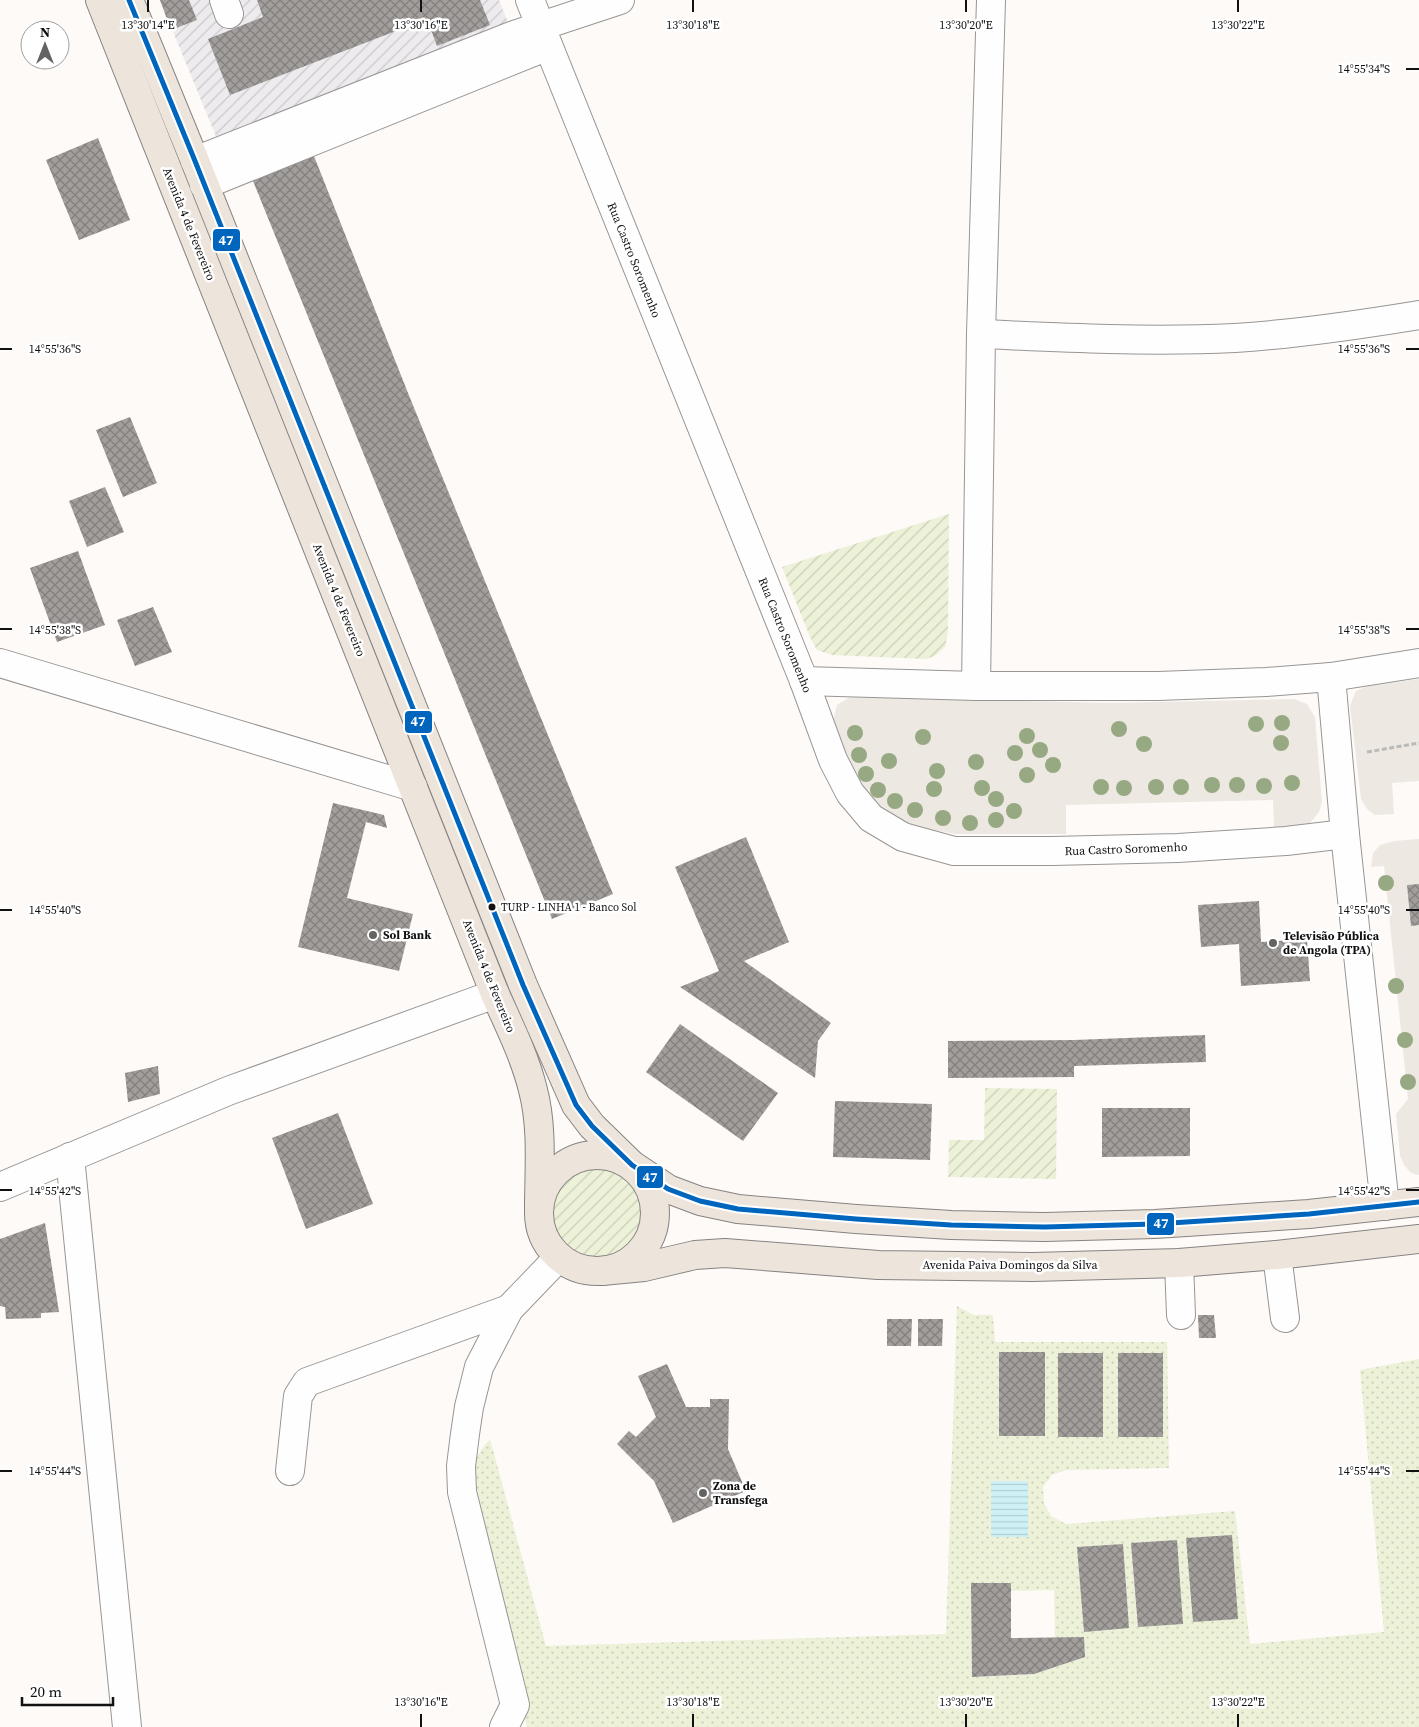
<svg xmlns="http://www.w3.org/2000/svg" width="1419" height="1727" font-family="'Source Serif 4',serif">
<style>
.industrial{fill:url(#industrial-furrows)}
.grass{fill:url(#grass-dots);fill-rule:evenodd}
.garden{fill:url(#garden-furrows)}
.plaza{fill:#ede8e2}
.water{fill:url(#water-rules)}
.building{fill:url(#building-cross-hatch)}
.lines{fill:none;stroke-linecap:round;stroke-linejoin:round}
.minor-casing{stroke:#979695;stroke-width:30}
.major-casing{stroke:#858382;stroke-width:30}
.path{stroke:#b9b9b8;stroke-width:3;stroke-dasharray:5 2.5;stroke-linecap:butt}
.minor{stroke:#fffefe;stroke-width:28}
.major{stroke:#ede5dc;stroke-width:28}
.bus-1-casing{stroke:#fff;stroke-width:9}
.bus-1{stroke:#0065bd;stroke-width:5}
.tree{fill:#96a982}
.ticks{fill:none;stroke:#111;stroke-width:2}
.bus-dot{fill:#111;stroke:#fff;stroke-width:2}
.poi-dot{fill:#646362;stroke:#fff;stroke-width:2}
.labels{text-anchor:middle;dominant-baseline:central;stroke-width:5;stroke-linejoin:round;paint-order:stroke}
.bus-label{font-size:11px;fill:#111;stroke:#fff;text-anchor:start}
.street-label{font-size:12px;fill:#111;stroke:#fff}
.poi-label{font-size:12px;font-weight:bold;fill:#111;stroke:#fff;text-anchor:start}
.ticks-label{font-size:12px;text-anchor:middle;fill:#111;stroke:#fff;stroke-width:5;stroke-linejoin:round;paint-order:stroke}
.line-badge{stroke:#fff;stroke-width:2}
.badge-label{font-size:14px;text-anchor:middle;font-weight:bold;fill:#fff}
</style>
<defs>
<pattern id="industrial-furrows" width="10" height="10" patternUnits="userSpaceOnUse" patternTransform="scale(1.25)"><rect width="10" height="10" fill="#eeebee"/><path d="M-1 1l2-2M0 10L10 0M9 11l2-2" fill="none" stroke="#cbc8cb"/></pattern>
<pattern id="grass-dots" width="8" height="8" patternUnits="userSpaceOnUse" patternTransform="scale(1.25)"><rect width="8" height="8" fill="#ecf1d8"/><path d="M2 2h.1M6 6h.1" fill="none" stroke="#c9ceb8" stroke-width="1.8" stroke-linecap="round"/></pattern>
<pattern id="garden-furrows" width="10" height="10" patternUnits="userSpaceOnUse" patternTransform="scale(1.25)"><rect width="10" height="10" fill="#ecf1d8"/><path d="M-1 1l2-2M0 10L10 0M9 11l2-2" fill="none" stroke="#c9ceb8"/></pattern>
<pattern id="water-rules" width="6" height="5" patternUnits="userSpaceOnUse" patternTransform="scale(1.25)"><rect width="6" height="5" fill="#cff1f6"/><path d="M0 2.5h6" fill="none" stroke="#b1ced2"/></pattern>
<pattern id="building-cross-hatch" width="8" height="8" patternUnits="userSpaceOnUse" patternTransform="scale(1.25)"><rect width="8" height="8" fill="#a19e9c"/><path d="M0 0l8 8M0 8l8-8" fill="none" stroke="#827f7e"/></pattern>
</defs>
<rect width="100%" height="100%" fill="#fdfaf7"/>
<path class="industrial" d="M160,0H499L519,50L217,139Z"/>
<path class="grass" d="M957,1306L974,1315H993L995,1342H1167L1169,1468L1066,1470L1052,1475L1043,1487L1044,1503L1051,1516L1066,1524L1235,1511L1250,1644L1384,1632L1360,1370L1419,1359V1727H527L469,1494C473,1469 472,1459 490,1439L546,1646L946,1634ZM1010,1583V1591L1054,1590L1055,1638L1084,1637L1085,1657L1034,1674L972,1677L971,1584Z"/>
<g class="garden">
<path d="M949,514L948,632L945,647L935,656L926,659L832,655L817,650L810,637L782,567Z"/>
<path d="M985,1088L1057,1089L1056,1179L948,1177L949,1140H984Z"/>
<circle cx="599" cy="1213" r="47"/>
</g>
<g class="plaza">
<path d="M1419,679V781L1392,783L1394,814L1375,815L1367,809L1361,799L1350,706L1356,691L1368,686Z"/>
<path d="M866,695L950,699L1110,703L1294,699L1307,704L1315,717L1322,802L1319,812L1310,823L1293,828L1274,829L1273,800L1066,805V834H956L923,828L901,821L880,808L862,791L837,737L834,718L837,705L848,698Z"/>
<path d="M1419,839V1175L1411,1173L1404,1165L1400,1155L1396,1114L1408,1099L1384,866L1371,867L1373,853L1380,845L1395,841Z"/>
</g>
<rect class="water" x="991" y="1481" width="37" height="56"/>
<g class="building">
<path d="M160,0H189L197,20L171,30Z"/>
<path d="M257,0H480L490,25L437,46L427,19L230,95L208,39L263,17Z"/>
<path d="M98,138L130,220L79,240L46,160Z"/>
<path d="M312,151L410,398L613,894L552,919L251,176Z"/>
<path d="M130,417L157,483L123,497L96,430Z"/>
<path d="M105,487L124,532L87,547L69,501Z"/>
<path d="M78,551L105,625L57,642L30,568Z"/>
<path d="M153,607L172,652L135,666L117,620Z"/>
<path d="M333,803L384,815L387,828L366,822L347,898L413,914L399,971L298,947Z"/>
<path d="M746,837L789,942L744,961L831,1023L818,1041L815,1078L680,987L719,971L675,867Z"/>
<path d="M1419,884V925L1411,926L1407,885Z"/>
<path d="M1259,901L1261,942L1307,939L1310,981L1241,986L1239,944L1201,947L1198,905Z"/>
<path d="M680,1024L778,1093L743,1141L646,1072Z"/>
<path d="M1205,1035L1206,1062L1074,1066V1077L948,1078V1041L1074,1040Z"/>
<path d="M158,1066L160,1094L128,1102L125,1073Z"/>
<path d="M835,1101L932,1104L930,1160L833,1157Z"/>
<path d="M1102,1108H1190V1156L1102,1157Z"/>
<path d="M338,1113L373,1204L306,1229L272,1138Z"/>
<path d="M45,1223L59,1312L41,1313V1318L6,1319L5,1307L0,1306V1239Z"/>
<path d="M1198,1315H1214L1216,1338H1199Z"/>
<path d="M887,1319H912L911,1346H887Z"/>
<path d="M918,1319H943L942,1346H918Z"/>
<rect x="999" y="1352" width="46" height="84"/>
<rect x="1058" y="1353" width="45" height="84"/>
<rect x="1118" y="1353" width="45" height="84"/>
<path d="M667,1364L686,1407H710V1399H729L728,1449L746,1491L673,1523L654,1481L617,1444L629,1431L636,1437L656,1417L638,1376Z"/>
<path d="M1232,1535L1238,1619L1193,1622L1186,1538Z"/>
<path d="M1177,1540L1183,1624L1138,1627L1131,1543Z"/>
<path d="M1123,1544L1129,1628L1084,1632L1077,1547Z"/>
<path d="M971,1583H1011V1638L1084,1637L1085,1657L1034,1674L972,1677Z"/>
</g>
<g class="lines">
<g class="minor-casing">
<g id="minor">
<path d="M224,0L229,14"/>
<path d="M530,0L804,681L833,760L850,793L871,818L903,837L954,851H1052L1178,848L1286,841L1345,834"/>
<path d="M195,161L514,35L620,0"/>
<path d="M204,185L548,46"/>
<path d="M981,334C1066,338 1150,342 1235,338C1297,334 1358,325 1419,315"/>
<path d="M0,663L413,787"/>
<path d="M1331,677L1345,834L1385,1206"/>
<path d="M804,681L976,686H1158L1266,682L1331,677L1419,663"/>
<path d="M976,686L981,334L991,0"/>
<path d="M70,1157L127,1727"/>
<path d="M0,1187L228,1091L495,994"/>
<path d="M1277,1255L1285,1318"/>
<path d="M1179,1263L1181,1315"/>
<path d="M290,1471L298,1396L307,1382L509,1309"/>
<path d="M504,1727L515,1705L462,1492L461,1466L465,1434L469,1407L479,1367L509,1309L559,1257"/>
</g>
</g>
<g class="major-casing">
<g id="major">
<path d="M100,0L495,994C509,1025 525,1057 533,1090C543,1128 539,1170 539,1208"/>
<path d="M129,0L195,161L523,985L576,1105L592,1126L632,1165L668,1189L700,1201L738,1209L856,1219L951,1225L1045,1227L1155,1224L1309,1214L1419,1202"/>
<circle cx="597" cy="1213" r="58"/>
<path d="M602,1271L644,1267L695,1255L725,1253L878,1265L1033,1267L1179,1263L1277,1255L1419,1239"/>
</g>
</g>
<path class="path" d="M1367,752L1419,743"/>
<use href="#minor" class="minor"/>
<use href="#major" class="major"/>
<g class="bus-1-casing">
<path id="bus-1" d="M129,0L195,161L523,985L576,1105L592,1126L632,1165L668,1189L700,1201L738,1209L856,1219L951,1225L1045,1227L1155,1224L1309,1214L1419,1202"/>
</g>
<use href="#bus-1" class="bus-1"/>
</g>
<g class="tree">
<circle cx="1282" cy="723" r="8"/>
<circle cx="1256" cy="724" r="8"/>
<circle cx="1119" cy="729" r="8"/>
<circle cx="855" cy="733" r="8"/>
<circle cx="1027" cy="736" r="8"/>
<circle cx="923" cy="737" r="8"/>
<circle cx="1281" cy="743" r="8"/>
<circle cx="1144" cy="744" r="8"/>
<circle cx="1040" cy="750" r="8"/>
<circle cx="1015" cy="753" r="8"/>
<circle cx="859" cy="755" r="8"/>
<circle cx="889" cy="761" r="8"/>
<circle cx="976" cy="762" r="8"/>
<circle cx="1053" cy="765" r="8"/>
<circle cx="937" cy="771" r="8"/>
<circle cx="866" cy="774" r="8"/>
<circle cx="1027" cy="775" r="8"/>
<circle cx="1292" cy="783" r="8"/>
<circle cx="1212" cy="785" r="8"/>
<circle cx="1237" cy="785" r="8"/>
<circle cx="1264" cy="786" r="8"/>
<circle cx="1101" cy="787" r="8"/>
<circle cx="1156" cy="787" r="8"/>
<circle cx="1181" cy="787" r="8"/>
<circle cx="982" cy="788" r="8"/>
<circle cx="1124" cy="788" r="8"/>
<circle cx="934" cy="789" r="8"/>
<circle cx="878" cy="790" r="8"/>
<circle cx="996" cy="799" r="8"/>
<circle cx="895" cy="801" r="8"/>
<circle cx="915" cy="810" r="8"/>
<circle cx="1014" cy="811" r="8"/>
<circle cx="943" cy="818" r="8"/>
<circle cx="996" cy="820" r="8"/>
<circle cx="970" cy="823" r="8"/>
<circle cx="1386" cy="883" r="8"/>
<circle cx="1396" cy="986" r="8"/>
<circle cx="1405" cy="1040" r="8"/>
<circle cx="1408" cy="1082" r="8"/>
</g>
<path class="ticks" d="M148,0V12M421,0V12M693,0V12M966,0V12M1238,0V12M1406,69H1419M0,349H12M1406,349H1419M0,629H12M1406,629H1419M0,910H12M1406,910H1419M0,1190H12M1406,1190H1419M0,1471H12M1406,1471H1419M421,1714V1727M693,1714V1727M966,1714V1727M1238,1714V1727"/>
<circle class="bus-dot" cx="492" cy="907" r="4.5"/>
<g class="poi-dot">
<circle cx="373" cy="935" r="5"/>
<circle cx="1273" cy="943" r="5"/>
<circle cx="703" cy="1493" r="5"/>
</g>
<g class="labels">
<g class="bus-label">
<text x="501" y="907">TURP - LINHA 1 - Banco Sol</text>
</g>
<g class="street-label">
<text transform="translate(189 224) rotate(68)">Avenida 4 de Fevereiro</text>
<text transform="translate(634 260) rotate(68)">Rua Castro Soromenho</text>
<text transform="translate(339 600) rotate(68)">Avenida 4 de Fevereiro</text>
<text transform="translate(785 635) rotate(68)">Rua Castro Soromenho</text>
<text transform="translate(1126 849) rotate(-2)">Rua Castro Soromenho</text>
<text transform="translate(489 976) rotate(68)">Avenida 4 de Fevereiro</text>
<text x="1010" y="1265">Avenida Paiva Domingos da Silva</text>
</g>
<g class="poi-label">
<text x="383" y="935">Sol Bank</text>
<text x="1283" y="936">Televisão Pública<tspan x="1283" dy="14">de Angola (TPA)</tspan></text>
<text x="713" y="1486">Zona de<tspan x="713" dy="14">Transfega</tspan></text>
</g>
</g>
<g class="ticks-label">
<text x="148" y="29">13°30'14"E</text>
<text x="421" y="29">13°30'16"E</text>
<text x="693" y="29">13°30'18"E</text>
<text x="966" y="29">13°30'20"E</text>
<text x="1238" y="29">13°30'22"E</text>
<text x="1364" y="73">14°55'34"S</text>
<text x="55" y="353">14°55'36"S</text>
<text x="1364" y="353">14°55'36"S</text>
<text x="55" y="634">14°55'38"S</text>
<text x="1364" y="634">14°55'38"S</text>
<text x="55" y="914">14°55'40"S</text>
<text x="1364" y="914">14°55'40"S</text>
<text x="55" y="1195">14°55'42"S</text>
<text x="1364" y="1195">14°55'42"S</text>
<text x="55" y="1475">14°55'44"S</text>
<text x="1364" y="1475">14°55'44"S</text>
<text x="421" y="1706">13°30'16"E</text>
<text x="693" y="1706">13°30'18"E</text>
<text x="966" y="1706">13°30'20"E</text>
<text x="1238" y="1706">13°30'22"E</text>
</g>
<g class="line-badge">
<rect x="212" y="228" width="29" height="24" rx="5" fill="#0065bd"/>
<rect x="404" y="710" width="29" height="24" rx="5" fill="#0065bd"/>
<rect x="636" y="1165" width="28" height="24" rx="5" fill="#0065bd"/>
<rect x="1146" y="1212" width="29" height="24" rx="5" fill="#0065bd"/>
</g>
<g class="badge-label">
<text x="226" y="245">47</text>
<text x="418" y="726">47</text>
<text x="650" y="1182">47</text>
<text x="1161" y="1228">47</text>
</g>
<g transform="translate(45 45)"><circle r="24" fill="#ffffff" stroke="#a0a0a0"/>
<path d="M0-4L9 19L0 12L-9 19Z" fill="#646362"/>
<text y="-8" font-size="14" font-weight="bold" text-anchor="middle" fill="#111111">N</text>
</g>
<path d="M22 1697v8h91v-8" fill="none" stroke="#111111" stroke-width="2.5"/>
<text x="30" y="1697" font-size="15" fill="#111111" stroke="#ffffff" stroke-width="4" paint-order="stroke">20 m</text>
</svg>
